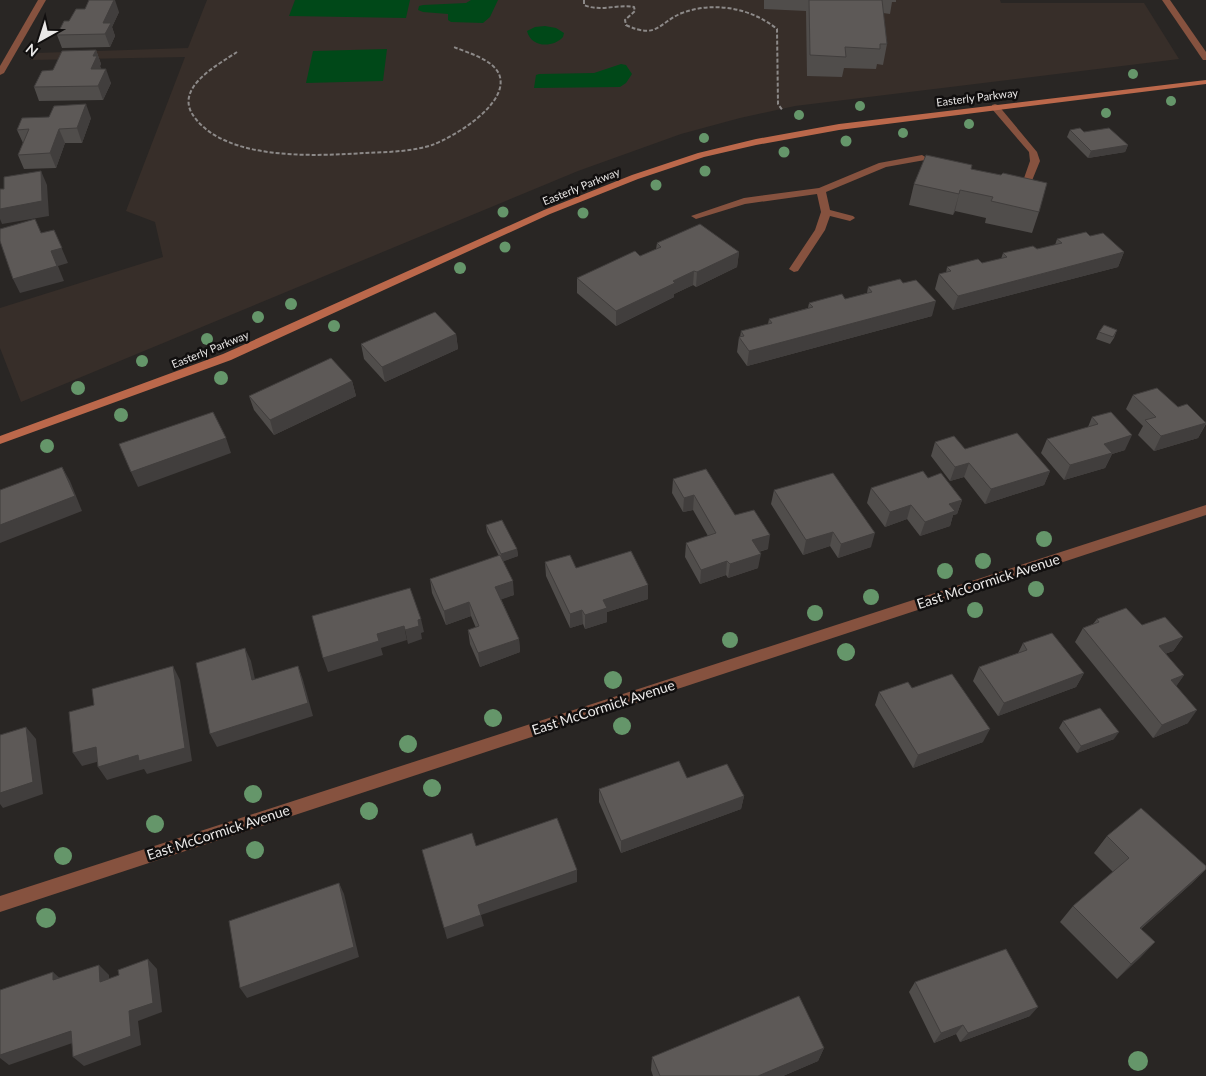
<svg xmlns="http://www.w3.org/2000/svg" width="1206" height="1076" font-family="Lato,sans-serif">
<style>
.built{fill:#372e29}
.green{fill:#004818}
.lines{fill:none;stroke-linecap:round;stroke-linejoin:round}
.path{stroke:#8c8988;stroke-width:2;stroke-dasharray:4 2;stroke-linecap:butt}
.service{fill:#86523f;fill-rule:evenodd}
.minor{fill:#86523f;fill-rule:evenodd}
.secondary{fill:#bb684b;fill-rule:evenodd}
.tree{fill:#65966a}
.wall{fill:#504d4b}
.shaded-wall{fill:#413e3d}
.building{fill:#5d5957;stroke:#413e3d}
.labels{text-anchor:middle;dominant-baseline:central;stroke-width:5;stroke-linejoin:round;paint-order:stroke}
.far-street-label{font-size:11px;fill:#eae8e7;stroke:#110f0f}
.street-label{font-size:14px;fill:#eae8e7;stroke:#110f0f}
</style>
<rect width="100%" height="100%" fill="#292624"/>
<path class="built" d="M207,0H1000L1001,3H1144L1179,59L795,106L740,118L681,134L578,171L21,402L0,348V308L163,257L155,222L126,211L185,57L31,60L36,53L188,48Z"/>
<g class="green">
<path d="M295,0H410L406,18L289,16Z"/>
<path d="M471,0H498L490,17L483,23L451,22L448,20V14L423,12L418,10L419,6L423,5L466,3Z"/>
<path d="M545,26L556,28L564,33L563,37C553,48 531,48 527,31L535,27Z"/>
<path d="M387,49L383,81L306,83L313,51Z"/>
<path d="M621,64L626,65L632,74L626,83L620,87L534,88L536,75L539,74L594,73Z"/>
</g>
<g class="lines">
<g class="path">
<path d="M584,0V5C600,12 617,4 634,7L635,11L625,20L626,25C658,40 659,22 682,13C714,1 751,8 777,29L778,104L783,111"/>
<path d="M237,52C216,66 172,89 195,118C228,161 316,156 364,153C386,152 410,152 432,145C454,137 511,103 499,74C492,59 468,53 454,47"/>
</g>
<g class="service">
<path d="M995,104L998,105L1037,152L1040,161L1031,183H1025L1023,181L1030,161L1029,152L992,109V105Z"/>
<path d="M922,155L927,158L925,160L886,167L826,192L830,210L853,216L855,218L850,221L830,216L825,230L798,271L794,272L789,269L815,230L821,212L817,194L745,204L696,219L691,216L744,198L819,188L879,163Z"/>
</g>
<g class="minor">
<path d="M38,0H46L4,73L0,75V66Z"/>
<path d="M1162,0H1170L1206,52V60H1203Z"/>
<path d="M1206,505V515L0,912V896Z"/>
</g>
<path class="secondary" d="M1206,80V84L839,130L756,145L704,157L638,179L550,214L231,360L0,444V436L223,354L544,210L632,175L698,153L756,139L839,124Z"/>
</g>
<g class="tree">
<circle cx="1133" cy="74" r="5"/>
<circle cx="1171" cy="101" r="5"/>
<circle cx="860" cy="106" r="5"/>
<circle cx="1106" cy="113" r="5"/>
<circle cx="799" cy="115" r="5"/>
<circle cx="969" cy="124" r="5"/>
<circle cx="903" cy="133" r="5"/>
<circle cx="704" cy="138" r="5"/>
<circle cx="846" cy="141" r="5.5"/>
<circle cx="784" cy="152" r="5.5"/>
<circle cx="705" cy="171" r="5.5"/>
<circle cx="656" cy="185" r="5.5"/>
<circle cx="503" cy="212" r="5.5"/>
<circle cx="583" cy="213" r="5.5"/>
<circle cx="505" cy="247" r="5.5"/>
<circle cx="460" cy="268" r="6"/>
<circle cx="291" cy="304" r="6"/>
<circle cx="258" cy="317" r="6"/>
<circle cx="334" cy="326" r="6"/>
<circle cx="207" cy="339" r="6"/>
<circle cx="142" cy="361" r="6"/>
<circle cx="221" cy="378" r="7"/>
<circle cx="78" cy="388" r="7"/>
<circle cx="121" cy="415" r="7"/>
<circle cx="47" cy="446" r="7"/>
<circle cx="1044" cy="539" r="8"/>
<circle cx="983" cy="561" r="8"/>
<circle cx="945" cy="571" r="8"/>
<circle cx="1036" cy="589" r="8"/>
<circle cx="871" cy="597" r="8"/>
<circle cx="975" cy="610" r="8"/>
<circle cx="815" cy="613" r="8"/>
<circle cx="730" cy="640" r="8"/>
<circle cx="846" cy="652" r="9"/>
<circle cx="613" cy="680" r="9"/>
<circle cx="493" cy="718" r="9"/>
<circle cx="622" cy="726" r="9"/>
<circle cx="408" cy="744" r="9"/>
<circle cx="432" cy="788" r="9"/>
<circle cx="253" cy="794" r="9"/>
<circle cx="369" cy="811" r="9"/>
<circle cx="155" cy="824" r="9"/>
<circle cx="255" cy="850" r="9"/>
<circle cx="63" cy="856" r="9"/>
<circle cx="46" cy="918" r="10"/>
<circle cx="1138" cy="1061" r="10"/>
</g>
<g class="wall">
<path d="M764,0H896V2H892L890,14L883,13L887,44L883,65L877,64L876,69L844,68L842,77L807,76L806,11L764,9Z"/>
<path d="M119,12L112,27L115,36L110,47L62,48L57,35L69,21Z"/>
<path d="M96,50L101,64L100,66L101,69L111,83L103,100L39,101L34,87L53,70Z"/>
<path d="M49,117L91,118L82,143H65L56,168L24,169L18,155L23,143L17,130Z"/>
<path d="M1070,130L1084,132L1128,145L1125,152L1088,158L1067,137Z"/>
<path d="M971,169L1039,212L1032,233L985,223L986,218L955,211L953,215L909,205L914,184Z"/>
<path d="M1090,236L1124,252L1118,267L953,310L935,289L939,274L946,273L947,267L982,263L1001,259L1003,253L1037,249L1055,245L1057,239Z"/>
<path d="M657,243L739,252L737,267L696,287L693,285L674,294V297L616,326L577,293V278L640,256L656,249Z"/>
<path d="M868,287L932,316L747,366L737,352L739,337H740L741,331L768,324L769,319L808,308L809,303L845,299L867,293Z"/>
<path d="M1117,330L1114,338L1110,344L1096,339L1099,332Z"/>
<path d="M456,334L458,349L385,382L364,359L361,344Z"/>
<path d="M352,381L356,396L274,435L254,410L249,396Z"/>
<path d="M1133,395L1178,407L1206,422V424L1198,438L1154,451L1138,435L1143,426L1126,409Z"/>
<path d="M1092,417L1125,450L1112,454L1105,468L1064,480L1041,453L1047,439L1088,427Z"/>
<path d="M935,442L965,449L1050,471L1044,485L985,504L964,477L950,481L931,456Z"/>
<path d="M928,478L962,500L957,514L953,515L950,526L920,536L907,519L885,527L867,503L871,488Z"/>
<path d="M673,479L735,515L768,549L759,552L758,568L728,578L726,575L700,584L685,557L686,543L708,536L693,510L683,512L672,493Z"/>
<path d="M774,490L871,547L838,558L830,546L803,555L771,504Z"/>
<path d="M486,525L517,549L518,556L503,561L514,595L501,599L519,639L520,652L480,667L470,644L468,630L476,628L471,616L446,625L432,593L430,579L499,556L487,532Z"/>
<path d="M545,562L576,568L648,599L607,612V622L585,629L583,624L570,628L546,576Z"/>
<path d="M1097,619L1142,625L1183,637L1173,651L1165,654L1184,675L1176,686L1188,723L1153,738L1075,642L1083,628L1093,624Z"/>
<path d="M1023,643L1084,673L1076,687L998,716L973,681L979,667L1018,653Z"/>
<path d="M912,688L983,742L913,768L875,705L879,692Z"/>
<path d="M1063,721L1114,739L1077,753L1059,728Z"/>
<path d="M687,778L744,796L741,809L621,853L599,802V789Z"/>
<path d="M1107,836L1206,869L1191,884L1141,929L1155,942L1117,979L1060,922L1073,906L1113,872L1094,853Z"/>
<path d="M915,982L1030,1016L960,1042L956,1034L934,1043L909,992Z"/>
<path d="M824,1048L818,1061L783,1076H653L651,1070L652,1057Z"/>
</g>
<g class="shaded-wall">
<path d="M114,0H115L119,12L112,27L115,36L110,47L105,34L103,23Z"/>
<path d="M96,50L101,64L100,66L102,70L91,69L93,56Z"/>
<path d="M106,69L111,83L103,100L98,86Z"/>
<path d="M86,104L91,118L82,143L77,128Z"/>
<path d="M59,129L65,143L56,168L50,153Z"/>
<path d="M1128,145L1125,152L1088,158L1091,151Z"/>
<path d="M41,171L47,185L49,216L2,224L0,219V209Z"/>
<path d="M960,190L955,211L953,215L959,194Z"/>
<path d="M54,230L68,263L58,266L64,281L20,293L13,279L51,251Z"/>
<path d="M739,252L737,267L696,287L697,272Z"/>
<path d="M1124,252L1118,267L953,310L958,296Z"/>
<path d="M694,271L693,285L674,294V297L616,326V311L673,281Z"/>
<path d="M936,301L932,316L747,366L749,351Z"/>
<path d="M456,334L458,349L385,382L382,367Z"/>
<path d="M352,381L356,396L274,435L270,420Z"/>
<path d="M1206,423L1198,438L1154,451L1161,436Z"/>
<path d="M1132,435L1125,450L1112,454L1105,468L1064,480L1070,465L1104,444Z"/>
<path d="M226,438L231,453L138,487L131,472Z"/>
<path d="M969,463L964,477L950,481L955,467Z"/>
<path d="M62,467L70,481L82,511L0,543V525Z"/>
<path d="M1050,471L1044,485L985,504L991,489Z"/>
<path d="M694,495L693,510L683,512L684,498Z"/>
<path d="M962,500L957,514L953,515L950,526L920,536L925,522L949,504Z"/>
<path d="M911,505L907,519L885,527L890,512Z"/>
<path d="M833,532L830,546L803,555L806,540Z"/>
<path d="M875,533L871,547L838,558L841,544Z"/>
<path d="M770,535L768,549L750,554L752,540Z"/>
<path d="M517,549L518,556L502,562L501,554Z"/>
<path d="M761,554L758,568L728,578L730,564Z"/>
<path d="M727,561L726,575L700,584L701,570Z"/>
<path d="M513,581L514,595L497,601L495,587Z"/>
<path d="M648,585V599L607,612V622L585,629V615L603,600Z"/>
<path d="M469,602L471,616L446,625L444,611Z"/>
<path d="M582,610L583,624L570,628V614Z"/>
<path d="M421,619L424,632L421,633L422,639L408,644L405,630L418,620Z"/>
<path d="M404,626L407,640L381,648L383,655L328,672L323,658L377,634Z"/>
<path d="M1183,637L1173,651L1150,659L1159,646Z"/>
<path d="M519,639L520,652L480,667L478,653Z"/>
<path d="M245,648L251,661L258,693L252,680Z"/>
<path d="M173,666L180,680L192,761L147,774L144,769L107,780L98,767Z"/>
<path d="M298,666L303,680L313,716L217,747L210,734Z"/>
<path d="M1084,673L1076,687L998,716L1004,703Z"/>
<path d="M1184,675L1175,688L1171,680Z"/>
<path d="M1197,710L1188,723L1153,738L1162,725Z"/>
<path d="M26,727L36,739L43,794L3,808L0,804V793Z"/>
<path d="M990,729L983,742L913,768L918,755Z"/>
<path d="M1119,732L1114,739L1077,753L1081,746Z"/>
<path d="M96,747L104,760L82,766L73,753Z"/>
<path d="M744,796L741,809L621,853V841Z"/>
<path d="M1206,869L1191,884L1125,943L1140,928Z"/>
<path d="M577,870V882L481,915L484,926L447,939L444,928L478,905Z"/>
<path d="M339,883L344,894L359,957L247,998L240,988Z"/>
<path d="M1155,942L1140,958L1117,979L1131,964Z"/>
<path d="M148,959L157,969L162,1012L138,1021L141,1045L84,1066L73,1057Z"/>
<path d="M99,965L109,975L110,992L100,982Z"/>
<path d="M53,972L64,982L53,980Z"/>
<path d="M1038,1007L1030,1016L960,1042L968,1033Z"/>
<path d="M963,1025L956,1034L934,1043L941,1033Z"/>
<path d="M71,1031L81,1040L9,1065L0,1058V1055Z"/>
<path d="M824,1048L818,1061L783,1076H758Z"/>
</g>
<g class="building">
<path d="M89,0H114L103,23H111L105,34L57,35L64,21H69L76,9H85Z"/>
<path d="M809,0H882L887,44H880V49L845,47L846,57L810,55Z"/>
<path d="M96,50L93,56H97L91,69H106L98,86L34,87L42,71L53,70L62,51Z"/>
<path d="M86,104L77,128L59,129L50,153L18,155L29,129L17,130L22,118L49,117L54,106Z"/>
<path d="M1080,128L1084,132L1109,128L1128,145L1091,151L1070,130Z"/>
<path d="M926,155L972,165L971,169L1001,175L1003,173L1047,183L1039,212L991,201L993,197L960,190L959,194L914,184Z"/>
<path d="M41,171L42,201L0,209V189H4V177Z"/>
<path d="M35,219L41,233L54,230L62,248L51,251L57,266L13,279L0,241V229Z"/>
<path d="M700,224L739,252L697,272L694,271L673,281L675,283L616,311L577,278L635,251L640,256L661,247L657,243Z"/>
<path d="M1086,232L1090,236L1103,233L1124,252L958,296L939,274L951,271L947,267L978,259L982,263L1007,257L1003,253L1033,246L1037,249L1062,243L1057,239Z"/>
<path d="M900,279L903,283L916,280L936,301L749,351L739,337L744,336L741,331L772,323L769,319L813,307L809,303L842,294L845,299L872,292L868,287Z"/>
<path d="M435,312L456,334L382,367L361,344Z"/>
<path d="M1104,325L1117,330L1113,337L1099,332Z"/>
<path d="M331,358L352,381L270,420L249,396Z"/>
<path d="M1157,388L1178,407L1187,404L1206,423L1161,436L1145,420L1156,417L1133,395Z"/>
<path d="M213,412L226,438L131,472L119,444Z"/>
<path d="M1111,412L1132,435L1104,444L1112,453L1070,465L1047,439L1098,424L1092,417Z"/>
<path d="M1017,433L1050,471L991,489L969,463L955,467L935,442L954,436L965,449Z"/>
<path d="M62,467L75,496L0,525V490Z"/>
<path d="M706,469L735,515L754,510L770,535L752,540L761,554L730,564L727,561L701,570L686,543L716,533L694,495L684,498L673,479Z"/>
<path d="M923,471L928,478L941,473L962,500L949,504L955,511L925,522L911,505L890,512L871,488Z"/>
<path d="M833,473L875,533L841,544L833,532L806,540L774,490Z"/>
<path d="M502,520L517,549L501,554L486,525Z"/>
<path d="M631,551L648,585L603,600L607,608L585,615L582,610L570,614L545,562L570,555L576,568Z"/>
<path d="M500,555L513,581L495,587L519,639L478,653L468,630L479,626L469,602L444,611L430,579Z"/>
<path d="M410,588L421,619L418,620L419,626L405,630L404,626L377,634L379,641L323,658L312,616Z"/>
<path d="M1126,608L1142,625L1165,617L1183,637L1159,646L1184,675L1171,680L1197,710L1162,725L1083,628L1099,622L1097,619Z"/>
<path d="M1052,633L1084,673L1004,703L979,667L1027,650L1023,643Z"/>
<path d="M245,648L252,680L298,666L308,703L210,734L196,663Z"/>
<path d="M173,666L185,748L139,761L138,755L98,767L96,747L73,753L69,712L94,705L92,689Z"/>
<path d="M952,674L990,729L918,755L879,692L908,682L912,688Z"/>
<path d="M1100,708L1119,732L1081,746L1063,721Z"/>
<path d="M26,727L33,782L0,793V735Z"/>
<path d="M679,761L687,778L727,764L744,796L621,841L599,789Z"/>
<path d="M1141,808L1206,866V869L1140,928L1155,942L1131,964L1073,906L1129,858L1107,836Z"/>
<path d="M557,818L577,870L478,905L481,915L444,928L422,850L472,833L476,846Z"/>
<path d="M339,883L354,947L240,988L229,921Z"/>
<path d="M1006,949L1038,1007L968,1033L963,1025L941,1033L915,982Z"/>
<path d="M148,959L153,1003L129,1011L131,1036L73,1057L71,1031L0,1055V990L53,972V980L99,965L100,982L119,975L118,970Z"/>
<path d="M799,996L824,1048L758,1076H660L652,1057Z"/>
</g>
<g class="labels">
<g class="far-street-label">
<text transform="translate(977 97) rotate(-7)">Easterly Parkway</text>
<text transform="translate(581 186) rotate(-22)">Easterly Parkway</text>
<text transform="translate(210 349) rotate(-22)">Easterly Parkway</text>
</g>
<g class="street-label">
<text transform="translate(988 581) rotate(-18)">East McCormick Avenue</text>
<text transform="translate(603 707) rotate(-18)">East McCormick Avenue</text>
<text transform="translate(218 832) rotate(-18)">East McCormick Avenue</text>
</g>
</g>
<g transform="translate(40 40) rotate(219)" stroke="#110f0f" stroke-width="4" paint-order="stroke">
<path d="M0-4L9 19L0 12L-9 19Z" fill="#eae8e7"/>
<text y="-8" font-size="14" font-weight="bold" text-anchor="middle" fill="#eae8e7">N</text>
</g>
</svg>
